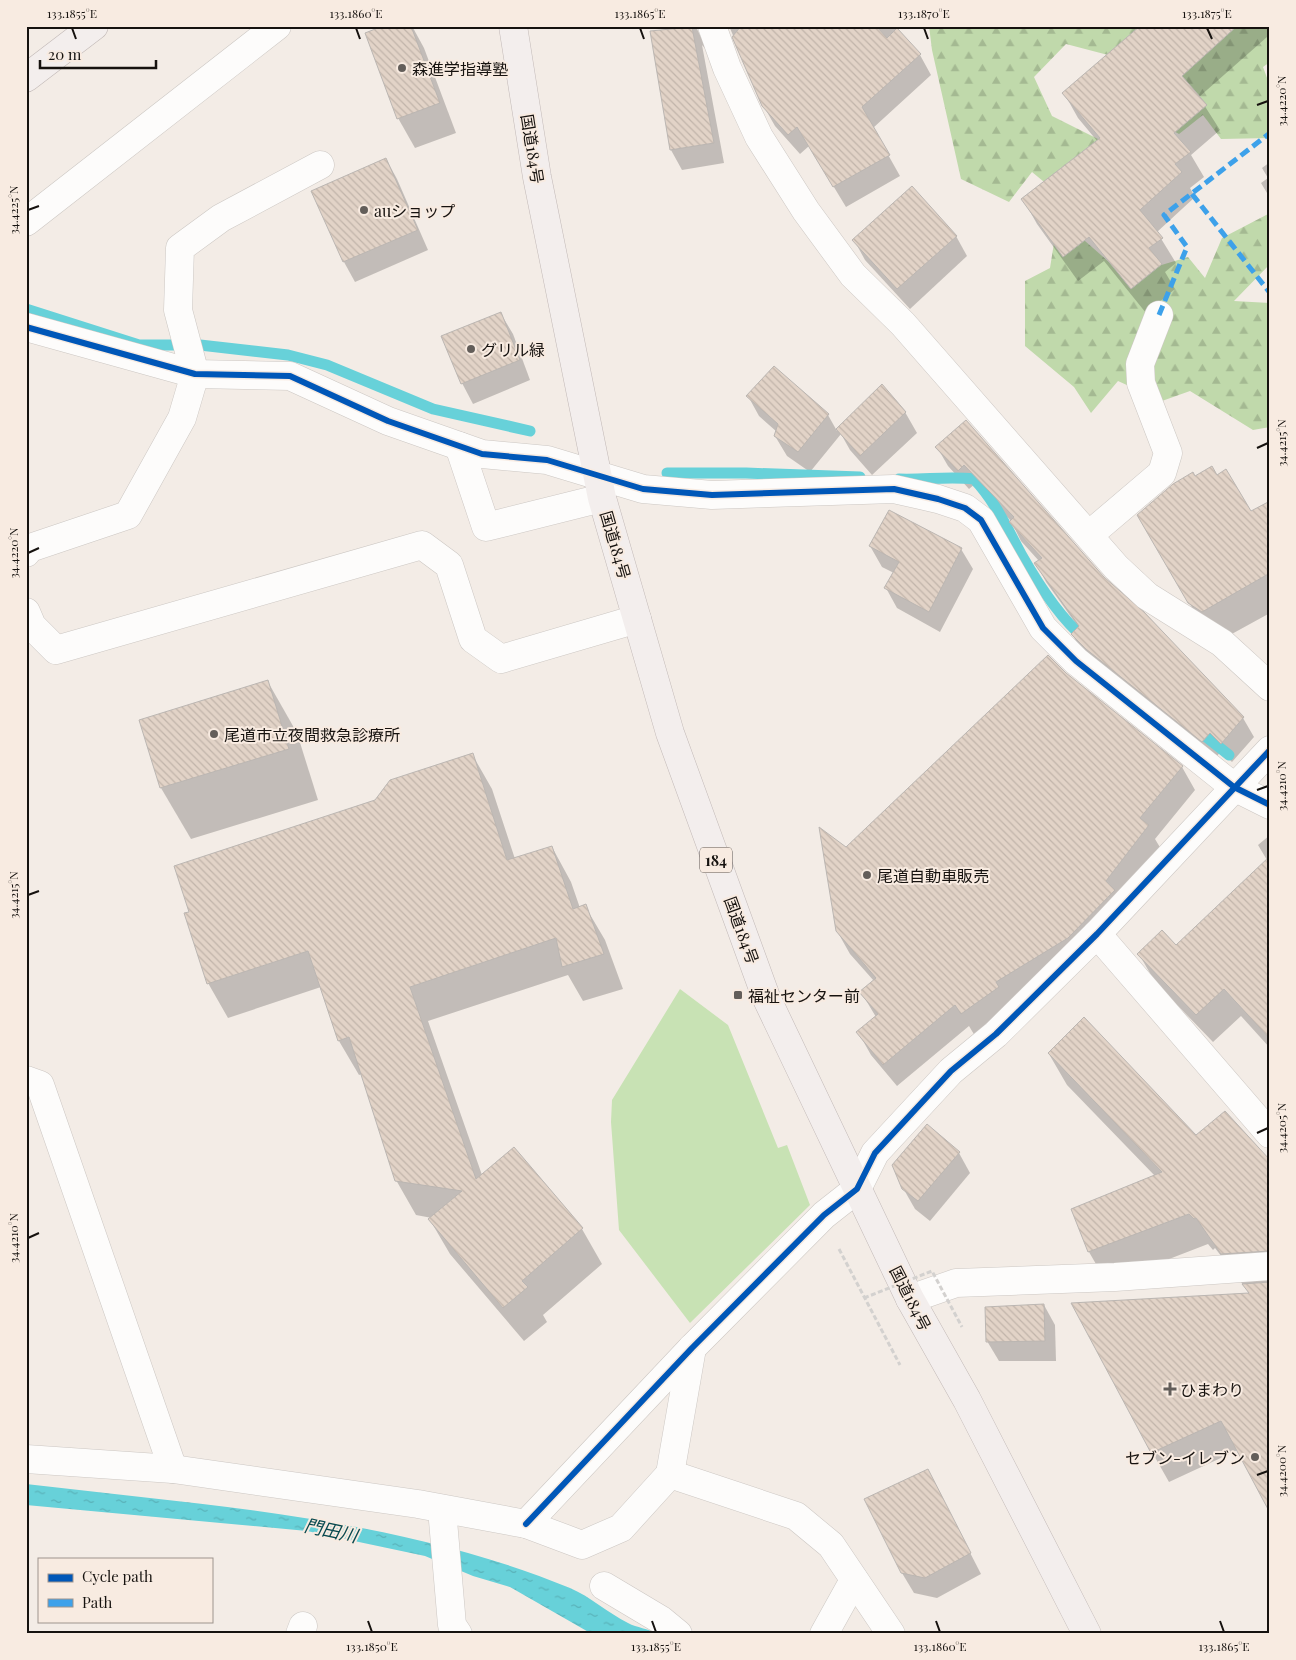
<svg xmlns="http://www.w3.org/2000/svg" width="1296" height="1660" font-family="'Playfair Display','Noto Sans JP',serif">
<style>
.grass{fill:#c8e2b4}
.forest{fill:url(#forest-firs)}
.water{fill:url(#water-ripples)}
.shadow{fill:#0003}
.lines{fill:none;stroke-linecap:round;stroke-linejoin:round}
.stream{stroke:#67d1d9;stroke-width:11}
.building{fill:url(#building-back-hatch);stroke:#bbb6b2}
.minor-casing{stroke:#ccc7c3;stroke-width:29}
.highway-casing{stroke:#c2b9b7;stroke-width:29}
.path{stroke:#d3d1cf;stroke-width:3;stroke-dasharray:5 2.5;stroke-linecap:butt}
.minor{stroke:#fdfcfb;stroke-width:28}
.highway{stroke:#f3eeed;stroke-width:28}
.path-bridge{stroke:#d3d1cf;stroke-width:3;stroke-dasharray:5 2.5;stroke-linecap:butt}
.quiet{stroke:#3da1ea;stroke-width:5;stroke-dasharray:10 5;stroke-linecap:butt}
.cycleway-casing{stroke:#f8ebe1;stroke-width:9}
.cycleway{stroke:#0057b8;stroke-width:6}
.ticks{fill:none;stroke:#16120f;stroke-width:2}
.poi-dot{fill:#635e5a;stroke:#f8ebe1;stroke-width:2}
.labels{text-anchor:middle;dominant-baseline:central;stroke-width:4;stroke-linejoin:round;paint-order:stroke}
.shield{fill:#f8ebe1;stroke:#5a534e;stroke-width:1}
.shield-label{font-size:15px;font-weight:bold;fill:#16120f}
.poi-label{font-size:16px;fill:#16120f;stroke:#f8ebe1;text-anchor:start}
.street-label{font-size:16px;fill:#16120f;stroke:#f8ebe1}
.water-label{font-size:18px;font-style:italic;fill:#08494f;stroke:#f8ebe1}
.neatline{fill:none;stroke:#16120f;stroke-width:2}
.ticks-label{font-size:12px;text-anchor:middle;fill:#16120f}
</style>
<defs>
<pattern id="forest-firs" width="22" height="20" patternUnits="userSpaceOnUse" patternTransform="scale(1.25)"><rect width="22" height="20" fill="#c0d9ab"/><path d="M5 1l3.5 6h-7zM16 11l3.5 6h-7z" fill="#a4b992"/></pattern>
<pattern id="water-ripples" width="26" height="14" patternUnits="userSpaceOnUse" patternTransform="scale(1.25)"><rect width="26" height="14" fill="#67d1d9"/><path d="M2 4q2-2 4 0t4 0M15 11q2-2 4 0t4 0" fill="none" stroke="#59b2b9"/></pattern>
<pattern id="building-back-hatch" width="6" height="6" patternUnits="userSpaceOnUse" patternTransform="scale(1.25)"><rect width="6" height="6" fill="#e2d3c7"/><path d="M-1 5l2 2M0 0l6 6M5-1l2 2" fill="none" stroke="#c1b4aa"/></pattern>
</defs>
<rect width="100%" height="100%" fill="#f3ece6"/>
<path class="grass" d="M680,989L728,1025L778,1148L787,1145L810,1205L690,1323L619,1230L611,1122L612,1100Z"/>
<g class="forest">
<path d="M929,26H1152L1131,61L1066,44L1034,77L1052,116L1102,141L1072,205L1032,172L1009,202L961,179L932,50Z"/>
<path d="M1203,26H1270V62L1263,67L1270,86V138L1221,139L1203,115L1179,134L1130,107Z"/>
<path d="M1270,213V264L1234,301L1270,303V427L1253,430L1190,391L1162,401L1118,381L1091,413L1074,387L1025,346V281L1050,268L1054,243L1085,241L1125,276L1188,257L1205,278L1222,238Z"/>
</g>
<path class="water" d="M26,1484C210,1506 397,1517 570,1588C591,1597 608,1613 628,1623C637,1628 648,1628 657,1634H592L510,1587L473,1576L425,1556L307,1531L26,1505Z"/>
<g class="shadow">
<path d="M387,26H412L424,48L456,133L415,148L398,118Z"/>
<path d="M729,26H894L920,55L931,75L873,128L900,176L846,207L809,146L800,154L775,126L763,105Z"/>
<path d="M1139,26H1270V40L1267,37L1199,97L1220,130L1191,155L1204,177L1190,188L1195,197L1157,232L1176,263L1165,272L1175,289L1146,313L1104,261L1078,281L1037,224L1023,199L1098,142L1078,118L1064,93L1140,28Z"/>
<path d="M696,27L709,53L702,45L724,163L682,170L671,150L652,32Z"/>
<path d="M386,159L397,179L428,250L355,282L344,262L313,192Z"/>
<path d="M1270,162V198L1261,183L1268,178L1262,168Z"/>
<path d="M956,236L967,256L910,309L865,260L854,240Z"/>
<path d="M501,314L513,334L530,380L473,404L462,383Z"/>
<path d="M882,386L905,412L917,433L872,475L850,450L841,434L810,472L787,456L775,436L777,432L759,416L748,396L828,415L837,431Z"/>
<path d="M966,421L1103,578L1143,613L1243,718L1254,737L1232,762L1221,751L1214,760L1083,653L1072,634L1079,628L1046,582L1036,563L1039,561L1021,541L1011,521L976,483L969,489L948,466L937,447Z"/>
<path d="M1216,476L1250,513L1270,502V613L1219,641L1207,633L1138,516L1195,478Z"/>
<path d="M870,546L961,549L973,569L940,632L897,608L886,588L894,573L882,567Z"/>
<path d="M1065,674L1182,767L1195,790L1155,839L1161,849L1120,902L975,1036L969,1026L897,1086L871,1055L858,1032L876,1017L861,992L874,981L850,954L837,931L846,848Z"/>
<path d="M268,682L297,733L318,800L191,839L161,788Z"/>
<path d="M472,754L492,789L515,859L552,847L571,882L580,908L585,906L605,940L623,989L583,1001L568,975L428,1021L482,1175L513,1149L582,1229L602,1264L543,1315L547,1322L524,1341L450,1254L430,1220L432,1218L416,1215L396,1180L362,1074L359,1075L339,1041L321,987L228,1018L208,983L190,913L376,801Z"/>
<path d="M1270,835V1048L1241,1016L1213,1042L1155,982L1139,954L1176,947L1267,860L1258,845Z"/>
<path d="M1049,1054L1196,1137L1270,1164V1509L1238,1450L1169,1482L1152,1452L1250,1294L1215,1248L1213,1250L1208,1244L1107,1283L1089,1252L1072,1209L1155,1176L1067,1085Z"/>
<path d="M959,1153L970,1173L930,1221L915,1209L903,1188Z"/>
<path d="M1044,1305L1055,1325L1056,1361H999L987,1341Z"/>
<path d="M928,1471L981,1574L937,1598L914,1593L902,1573Z"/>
</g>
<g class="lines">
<g class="stream">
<path d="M26,309L139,345H200L288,355L327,365L433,409L530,431"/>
<path d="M667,473H746L860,477"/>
<path d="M899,479C924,480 949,476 974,479C995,501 1007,528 1021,554C1038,584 1059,617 1085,639"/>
<path d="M1195,728L1229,755"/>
</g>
</g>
<g class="building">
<path d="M383,26H411L440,103L397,119L365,33Z"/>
<path d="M741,26H876L887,38L897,28L921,54L862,107L890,155L833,187L797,127L788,135L762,106L732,37Z"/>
<path d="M1140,26H1237L1182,76L1207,105L1174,133L1191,152L1175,164L1182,172L1140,210L1163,238L1149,248L1162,264L1131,289L1089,237L1063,257L1021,199L1100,138L1062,93Z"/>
<path d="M692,27L714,143L670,150L650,31Z"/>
<path d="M386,158L418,230L343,262L311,191Z"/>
<path d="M912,186L957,236L897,289L852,240Z"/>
<path d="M501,312L520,360L461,384L441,336Z"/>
<path d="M774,366L829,414L798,452L774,436L778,424L746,396Z"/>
<path d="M882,384L906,412L860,456L836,429Z"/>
<path d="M966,420L1104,577L1144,612L1244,717L1221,744L1210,733L1202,742L1086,649L1071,634L1079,626L1034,563L1042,558L1009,522L1014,517L964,465L958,471L935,447Z"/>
<path d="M1212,466L1217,475L1226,469L1251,511L1270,501V573L1202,612L1188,603L1137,515L1173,484L1193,472L1195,476Z"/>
<path d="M889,510L962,548L929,612L884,588L899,562L869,546Z"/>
<path d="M1048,655L1066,673L1183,766L1140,818L1149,825L1106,881L1115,890L1068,938L996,982L999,987L961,1014L955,1005L883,1065L856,1032L878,1014L859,992L876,978L836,931L819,827L846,847Z"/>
<path d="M268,680L289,749L160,788L139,720Z"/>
<path d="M473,753L507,860L552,846L573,909L586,904L604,954L562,967L556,938L410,987L476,1179L514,1147L583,1228L522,1281L528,1287L503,1308L428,1219L462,1191L395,1181L349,1037L338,1041L308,951L207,984L184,913L189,912L174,866L375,800L390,780Z"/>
<path d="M1270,856V1039L1224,989L1196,1015L1137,954L1162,930L1176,945Z"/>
<path d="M1084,1017L1196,1135L1225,1111L1270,1160V1251L1221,1254L1196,1218L1194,1219L1189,1214L1088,1252L1071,1209L1162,1172L1048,1053Z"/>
<path d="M927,1124L960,1152L918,1201L902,1189L892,1165Z"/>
<path d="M1270,1282V1513L1221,1421L1151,1453L1071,1303L1249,1293L1242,1284Z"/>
<path d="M1044,1304L1045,1341L986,1342L985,1307Z"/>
<path d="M928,1469L971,1553L925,1578L901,1573L864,1499Z"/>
</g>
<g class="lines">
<g class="minor-casing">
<g id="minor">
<path d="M712,26L727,68L759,137L806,211L853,275L903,324L1116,567L1147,596L1222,643L1270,687"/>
<path d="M26,222L277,26"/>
<path d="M26,327L195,374L290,376L388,421L482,454L547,460L643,489L712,495L894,489L938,499L965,508L981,520L1043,628L1076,661L1234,787L1270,805"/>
<path d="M459,446L486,527L602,498"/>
<path d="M1089,535L1162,473L1168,453L1141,383L1140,364L1159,315"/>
<path d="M26,553L30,548L128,515L182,418L195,374L178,310L180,248L221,218L320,165"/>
<path d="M26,612L32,626L56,650L422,545L449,565L473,639L501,659L637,619"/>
<path d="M1097,934L1270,1134"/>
<path d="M26,1080L40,1085L173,1469"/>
<path d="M910,1299L956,1283L1115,1277L1270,1266"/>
<path d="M26,1459L173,1469L418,1504L526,1524L582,1545L621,1528L670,1474L796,1516L831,1545L891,1634"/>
<path d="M670,1474L692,1348"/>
<path d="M442,1509L452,1625L458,1634"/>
<path d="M526,1524L692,1348L824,1215L857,1189L875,1153L951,1071L996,1034L1097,934L1270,750"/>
<path d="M604,1586L661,1620L678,1634"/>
<path d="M300,1634L303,1626"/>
<path d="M824,1634L854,1580"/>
</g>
</g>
<g class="highway-casing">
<g id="highway">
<path d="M513,26L537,177L602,498L670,733L766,997L910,1299L967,1400L1087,1634"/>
<path d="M26,78L94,26"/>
</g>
</g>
<path class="path" d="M839,1249L900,1365"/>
<use href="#minor" class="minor"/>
<use href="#highway" class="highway"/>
<path class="path-bridge" d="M864,1298L932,1271L962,1327"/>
<g class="quiet">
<path d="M1192,194L1270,293"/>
<path d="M1159,315L1187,247L1164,215L1270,133"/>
</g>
<g class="cycleway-casing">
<g id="cycleway">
<path d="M26,327L195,374L290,376L388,421L482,454L547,460L643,489L712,495L894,489L938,499L965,508L981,520L1043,628L1076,661L1234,787L1270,805"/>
<path d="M526,1524L692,1348L824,1215L857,1189L875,1153L951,1071L996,1034L1097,934L1270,750"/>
</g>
</g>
<use href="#cycleway" class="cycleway"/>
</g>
<path class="ticks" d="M72,28L76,39M356,28L360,39M640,28L644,39M924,28L928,39M1207,28L1212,39M1257,105L1268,101M28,210L39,206M1257,448L1268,443M28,553L39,548M1257,790L1268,786M28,895L39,891M1257,1133L1268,1128M28,1238L39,1233M1257,1475L1268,1471M368,1621L372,1632M652,1621L656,1632M936,1621L940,1632M1220,1621L1224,1632"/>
<g class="poi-dot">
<circle cx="402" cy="68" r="5"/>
<circle cx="364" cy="210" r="5"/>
<circle cx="471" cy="349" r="5"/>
<circle cx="214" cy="734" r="5"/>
<circle cx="867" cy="875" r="5"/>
<rect x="733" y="990" width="10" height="10" rx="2.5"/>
<path d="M1167.5 1381.5h5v5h5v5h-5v5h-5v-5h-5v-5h5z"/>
<circle cx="1255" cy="1457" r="5"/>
</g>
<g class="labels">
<rect class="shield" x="700" y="847.5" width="32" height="25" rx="4"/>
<g class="shield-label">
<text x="716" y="860">184</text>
</g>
<g class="poi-label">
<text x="412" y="68">森進学指導塾</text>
<text x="374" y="210">auショップ</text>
<text x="481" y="349">グリル緑</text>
<text x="224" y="734">尾道市立夜間救急診療所</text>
<text x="877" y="875">尾道自動車販売</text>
<text x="748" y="995">福祉センター前</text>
<text x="1180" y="1389">ひまわり</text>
<text x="1245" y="1457" text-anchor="end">セブン-イレブン</text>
</g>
<g class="street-label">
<text transform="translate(533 149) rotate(81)">国道184号</text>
<text transform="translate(616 545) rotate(74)">国道184号</text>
<text transform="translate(742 930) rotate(70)">国道184号</text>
<text transform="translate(911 1298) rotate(63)">国道184号</text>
</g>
<g class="water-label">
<text transform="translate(331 1530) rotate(12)">門田川</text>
</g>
</g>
<rect width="1296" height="1660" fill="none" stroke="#f8ebe1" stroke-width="55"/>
<rect x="38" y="1558" width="175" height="65" fill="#f8ebe1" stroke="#9e948d"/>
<rect x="48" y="1574" width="25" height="8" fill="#0057b8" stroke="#9e948d"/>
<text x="82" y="1582" font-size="15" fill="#16120f">Cycle path</text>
<rect x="48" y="1599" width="25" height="8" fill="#3da1ea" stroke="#9e948d"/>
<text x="82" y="1608" font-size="15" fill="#16120f">Path</text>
<path d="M40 60v8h116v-8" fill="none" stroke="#16120f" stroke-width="2.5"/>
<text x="48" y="60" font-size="15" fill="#16120f" stroke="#f8ebe1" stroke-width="4" paint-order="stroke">20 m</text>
<rect x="28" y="28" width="1240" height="1604" class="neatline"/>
<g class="ticks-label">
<text x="72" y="18">133.1855°E</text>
<text x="356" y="18">133.1860°E</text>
<text x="640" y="18">133.1865°E</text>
<text x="924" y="18">133.1870°E</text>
<text x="1207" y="18">133.1875°E</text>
<text transform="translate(1282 101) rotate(-90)" y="4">34.4220°N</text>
<text transform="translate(14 210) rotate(-90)" y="4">34.4225°N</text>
<text transform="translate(1282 443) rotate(-90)" y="4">34.4215°N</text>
<text transform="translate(14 553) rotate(-90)" y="4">34.4220°N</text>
<text transform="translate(1282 786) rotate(-90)" y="4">34.4210°N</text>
<text transform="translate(14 895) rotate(-90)" y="4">34.4215°N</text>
<text transform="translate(1282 1128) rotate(-90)" y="4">34.4205°N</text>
<text transform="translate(14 1238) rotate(-90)" y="4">34.4210°N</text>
<text transform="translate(1282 1471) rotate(-90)" y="4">34.4200°N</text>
<text x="372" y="1651">133.1850°E</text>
<text x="656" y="1651">133.1855°E</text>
<text x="940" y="1651">133.1860°E</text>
<text x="1224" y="1651">133.1865°E</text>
</g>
</svg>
